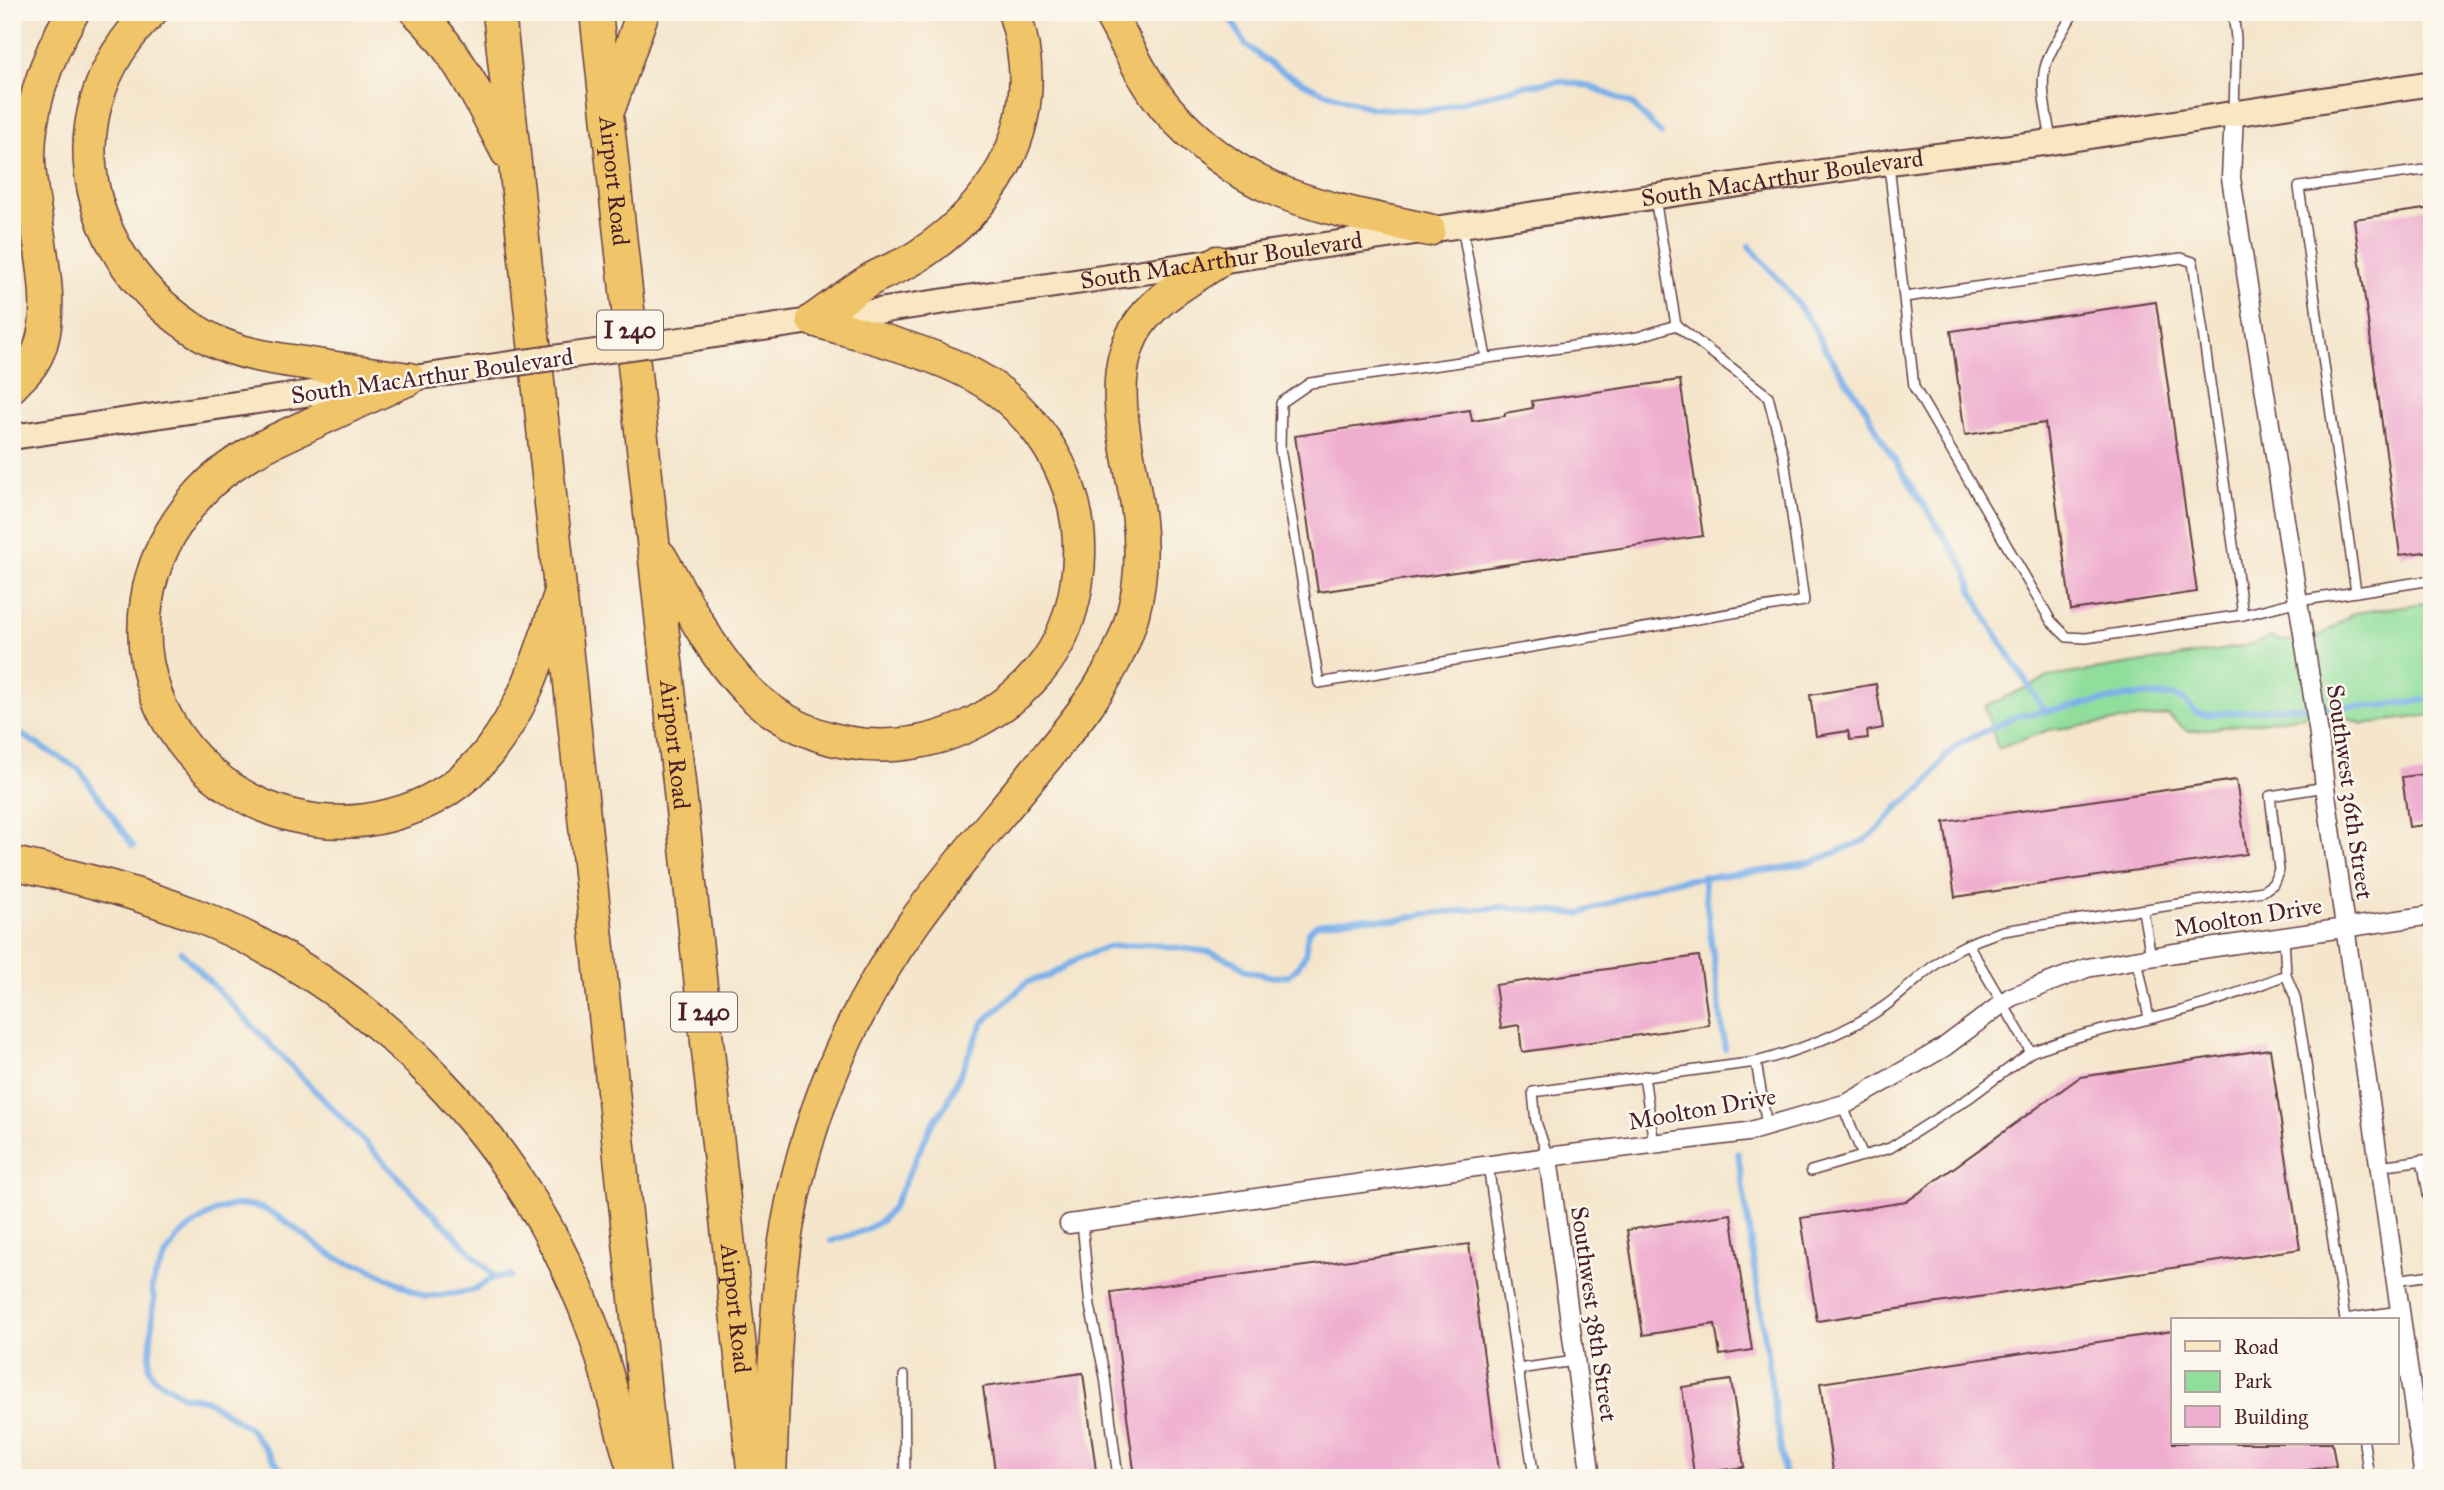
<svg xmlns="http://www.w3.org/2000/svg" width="2444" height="1490" font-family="'IM FELL Great Primer',serif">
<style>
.green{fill:#91de9c;stroke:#6e7e64;stroke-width:2}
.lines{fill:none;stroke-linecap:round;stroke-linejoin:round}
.stream{stroke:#7cb0e9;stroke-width:6}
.building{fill:#efadcf}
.service-casing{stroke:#643d43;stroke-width:12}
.minor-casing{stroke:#643d43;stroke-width:21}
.secondary-casing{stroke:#643d43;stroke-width:28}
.motorway-casing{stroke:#643d43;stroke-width:35}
.service{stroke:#fff;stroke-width:9}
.minor{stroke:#fff;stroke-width:18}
.secondary{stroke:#f9e7c3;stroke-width:24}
.motorway{stroke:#f0c469;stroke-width:32}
.secondary-bridge-casing{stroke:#643d43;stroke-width:28;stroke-linecap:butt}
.secondary-bridge{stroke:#f9e7c3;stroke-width:24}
.labels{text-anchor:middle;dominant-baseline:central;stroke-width:5;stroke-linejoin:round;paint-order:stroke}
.shield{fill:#fbf7ec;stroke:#7f6065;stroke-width:2}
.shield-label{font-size:23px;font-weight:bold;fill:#4a1f2b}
.street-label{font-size:24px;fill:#4a1f2b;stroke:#fbf7ec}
</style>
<rect width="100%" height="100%" fill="#fbf7ec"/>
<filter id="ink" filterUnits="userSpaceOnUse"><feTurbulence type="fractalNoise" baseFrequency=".0143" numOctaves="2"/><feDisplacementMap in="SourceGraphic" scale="14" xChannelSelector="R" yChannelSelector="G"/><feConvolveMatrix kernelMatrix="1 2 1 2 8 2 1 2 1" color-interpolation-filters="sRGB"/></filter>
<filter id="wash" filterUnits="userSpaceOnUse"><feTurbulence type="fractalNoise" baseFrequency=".00686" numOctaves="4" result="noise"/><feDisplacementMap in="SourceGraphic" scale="28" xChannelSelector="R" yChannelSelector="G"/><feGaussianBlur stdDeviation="1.57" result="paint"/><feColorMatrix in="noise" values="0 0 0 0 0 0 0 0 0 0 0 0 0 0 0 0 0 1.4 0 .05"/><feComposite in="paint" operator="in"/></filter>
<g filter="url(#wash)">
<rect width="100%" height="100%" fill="#f4e5cb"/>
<path class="green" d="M2432,602V715L2363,724L2333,712L2188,732L2168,715L2048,730L1998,749L1985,707L2048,677L2216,651L2254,644L2269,637L2283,641L2322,635L2354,613Z"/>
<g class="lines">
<g class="stream">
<path d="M1227,12L1246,45L1277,69L1318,90L1371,108L1430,111L1522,86L1560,81L1589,86L1632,104L1661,134"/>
<path d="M1749,246L1786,288L1813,326L1825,349L1865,407L1883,442L1965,568L1974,594L1989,623L2044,710"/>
<path d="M12,729L79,769L133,846"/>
<path d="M1703,876L1725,1049"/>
<path d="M181,952L495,1277"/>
<path d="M1738,1153L1785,1478"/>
<path d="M831,1241L863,1231L881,1221L893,1207L932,1124L946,1105L983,1023L1027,982L1049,976L1079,958L1107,947L1148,944L1210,952L1235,962L1246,971L1274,977L1287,976L1297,968L1305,955L1308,932L1317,924L1360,918L1397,920L1425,914L1501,907L1579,914L1666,882L1778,869L1815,861L1865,840L1880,828L1898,807L1924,787L1945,757L1960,743L2017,716L2137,695L2173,696L2183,699L2195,712L2204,715L2288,707L2379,706L2432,699"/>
<path d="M288,1478L249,1428L205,1399L183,1396L153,1377L149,1367L154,1298C153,1294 151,1290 152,1287C153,1277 170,1247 177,1239C185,1230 196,1223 207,1216C274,1174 307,1263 365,1266L425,1297L471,1291L495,1277L511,1276"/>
</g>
</g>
<g id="blocks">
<g class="building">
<path d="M2432,208V551L2400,555L2354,219Z"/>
<path d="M2156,302L2197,592L2071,610L2045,423L1965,435L1951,331Z"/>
<path d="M1680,380L1703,536L1318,592L1295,436L1470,410L1472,421L1505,416V413L1533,408L1532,401Z"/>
<path d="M1876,684L1883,728L1867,731L1868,738L1850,740L1848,731L1816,736L1810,695Z"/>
<path d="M2432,773V824L2409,827L2402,777Z"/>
<path d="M2236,780L2247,854L1955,897L1944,822Z"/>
<path d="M1699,956L1709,1025L1522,1052L1519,1025L1501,1028L1495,985Z"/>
<path d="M2270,1049L2300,1249L1817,1321L1801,1218L1906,1202L2080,1077Z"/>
<path d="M1731,1214L1752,1350L1720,1355L1715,1324L1643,1335L1627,1230Z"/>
<path d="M1469,1244L1500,1478H1135L1111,1292Z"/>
<path d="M2173,1331V1443H2332L2336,1466L2254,1478H1834L1820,1383Z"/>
<path d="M1083,1373L1097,1478H996L983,1387Z"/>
<path d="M1731,1380L1744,1467L1694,1474L1682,1387Z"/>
</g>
</g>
</g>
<g filter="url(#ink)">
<use href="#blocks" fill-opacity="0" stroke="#643d43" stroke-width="2"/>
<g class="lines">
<g class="service-casing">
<g id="service">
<path d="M2233,12L2236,38L2234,112"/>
<path d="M2051,141C2048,119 2041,94 2044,73C2047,52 2064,31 2074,12"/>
<path d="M1889,165L1914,387L2051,621L2067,637L2086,638L2243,615L2299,601L2432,580"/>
<path d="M1655,198L1676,325L1638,337L1310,383L1281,403L1280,448L1319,683L1804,601L1784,458L1768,396L1676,325"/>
<path d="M1462,226L1486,358"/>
<path d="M1905,297L2181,258L2193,262L2243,615"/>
<path d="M2356,592L2299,187L2432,169"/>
<path d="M2143,911L2151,957"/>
<path d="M2137,959L2149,1018"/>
<path d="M2286,975L2295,997L2303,1044L2345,1320"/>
<path d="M2031,1052C2082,1032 2135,1024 2188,1009C2222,1000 2253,987 2286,975L2284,936"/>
<path d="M1756,1062L1767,1126"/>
<path d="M1644,1076L1654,1144"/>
<path d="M1842,1104L1863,1156"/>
<path d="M1548,1157L1536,1122L1533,1092L1756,1062C1801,1050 1846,1033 1885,1006C1910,988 1931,964 1958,949C1972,941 1987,936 2003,931L2263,891L2273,884L2279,870L2270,796L2325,787"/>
<path d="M2422,1160L2432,1215"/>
<path d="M1488,1165L1534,1478"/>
<path d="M2378,1166L2432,1159"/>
<path d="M1811,1171L1890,1148L1969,1098L2031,1052L1968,944"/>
<path d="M1082,1222L1090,1306L1105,1377L1118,1478"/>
<path d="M2395,1280L2432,1275"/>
<path d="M2345,1319L2399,1311"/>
<path d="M1518,1369L1575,1361"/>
<path d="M904,1376L905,1478"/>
<path d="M2364,1443L2369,1478"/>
</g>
</g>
<g class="minor-casing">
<g id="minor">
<path d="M2234,113L2231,178L2318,728L2325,787L2424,1478"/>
<path d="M1548,1157L1591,1478"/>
<path d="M1069,1224L1548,1157L1747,1132L1848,1103L1943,1048L2011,997L2087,968L2168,954L2432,915"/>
</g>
</g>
<g class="secondary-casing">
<g id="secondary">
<path id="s1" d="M695,338L1889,162L2051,142L2432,83"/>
<path d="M12,437L475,369"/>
</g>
</g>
<g class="motorway-casing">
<g id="motorway">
<path d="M151,12C43,117 86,273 212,340C242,355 277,359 310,364C343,369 376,374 409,379"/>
<path d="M417,12C458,51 481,103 507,152"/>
<path d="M499,12L654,1478"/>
<path id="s2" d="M596,12L754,1478"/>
<path d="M1109,12C1127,44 1143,81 1167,109C1196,142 1233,171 1274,189C1319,209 1381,219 1429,230"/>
<path d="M610,106L643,12"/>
<path d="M813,320C832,307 850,292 870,280C885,271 903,266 918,256C1004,199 1048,115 1014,12"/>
<path d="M409,379C377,393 345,408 313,423C273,441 231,459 201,492C174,522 153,559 147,599C124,738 258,851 391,815C429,805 463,784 488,753C526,705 539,657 558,600"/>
<path d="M12,386C19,378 28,371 33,362C65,312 29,216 29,158C29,106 47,56 73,12"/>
<path d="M660,556C686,600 709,651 746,689C830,774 966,759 1040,670C1079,623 1089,546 1069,489C1057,454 1035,423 1008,399C961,357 872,338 813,320"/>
<path d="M12,863C75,876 136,892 195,915C376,986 521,1140 590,1321C609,1372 619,1426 636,1478"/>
<path d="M770,1476C773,1408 774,1339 781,1271C795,1146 841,1026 913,924C951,870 996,820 1037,769C1076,721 1117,675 1133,613C1142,581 1142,545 1138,512C1130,451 1101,373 1142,320C1161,295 1192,279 1217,262"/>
</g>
</g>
<use href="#service" class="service"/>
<use href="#minor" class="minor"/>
<use href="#secondary" class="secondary"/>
<use href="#motorway" class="motorway"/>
<g class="secondary-bridge-casing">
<path id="secondary-bridge" d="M475,369L695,338"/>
</g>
<use href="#secondary-bridge" class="secondary-bridge"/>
</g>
</g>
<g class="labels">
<g class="shield">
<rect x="597" y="310.5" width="66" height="39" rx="5"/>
<rect x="671" y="992.5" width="66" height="39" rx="5"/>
</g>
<g class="shield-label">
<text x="630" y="330">I 240</text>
<text x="704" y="1012">I 240</text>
</g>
<g class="street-label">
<text stroke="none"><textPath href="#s1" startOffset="1099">South MacArthur Boulevard</textPath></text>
<text stroke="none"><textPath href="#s2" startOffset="170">Airport Road</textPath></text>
<text stroke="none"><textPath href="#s1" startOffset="532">South MacArthur Boulevard</textPath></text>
<text transform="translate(432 376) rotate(-8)">South MacArthur Boulevard</text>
<text stroke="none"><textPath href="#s2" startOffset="737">Airport Road</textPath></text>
<text transform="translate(2350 792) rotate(82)">Southwest 36th Street</text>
<text transform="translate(2248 917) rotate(-9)">Moolton Drive</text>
<text transform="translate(1702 1109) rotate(-10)">Moolton Drive</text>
<text stroke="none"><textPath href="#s2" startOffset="1304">Airport Road</textPath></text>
<text transform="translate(1594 1314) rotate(82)">Southwest 38th Street</text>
</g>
</g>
<rect width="2444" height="1490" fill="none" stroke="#fbf7ec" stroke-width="42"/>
<rect x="2171" y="1318" width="228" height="126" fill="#fbf7ec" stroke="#b4a19f" stroke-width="2"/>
<rect x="2185" y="1341" width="35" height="10" fill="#f9e7c3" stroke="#b4a19f" stroke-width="2"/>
<text x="2234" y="1354" font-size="21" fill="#4a1f2b">Road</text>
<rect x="2185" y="1371" width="35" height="21" fill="#91de9c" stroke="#b4a19f" stroke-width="2"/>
<text x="2234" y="1388" font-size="21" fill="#4a1f2b">Park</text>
<rect x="2185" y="1406" width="35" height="21" fill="#efadcf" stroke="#b4a19f" stroke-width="2"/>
<text x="2234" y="1424" font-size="21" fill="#4a1f2b">Building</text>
</svg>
